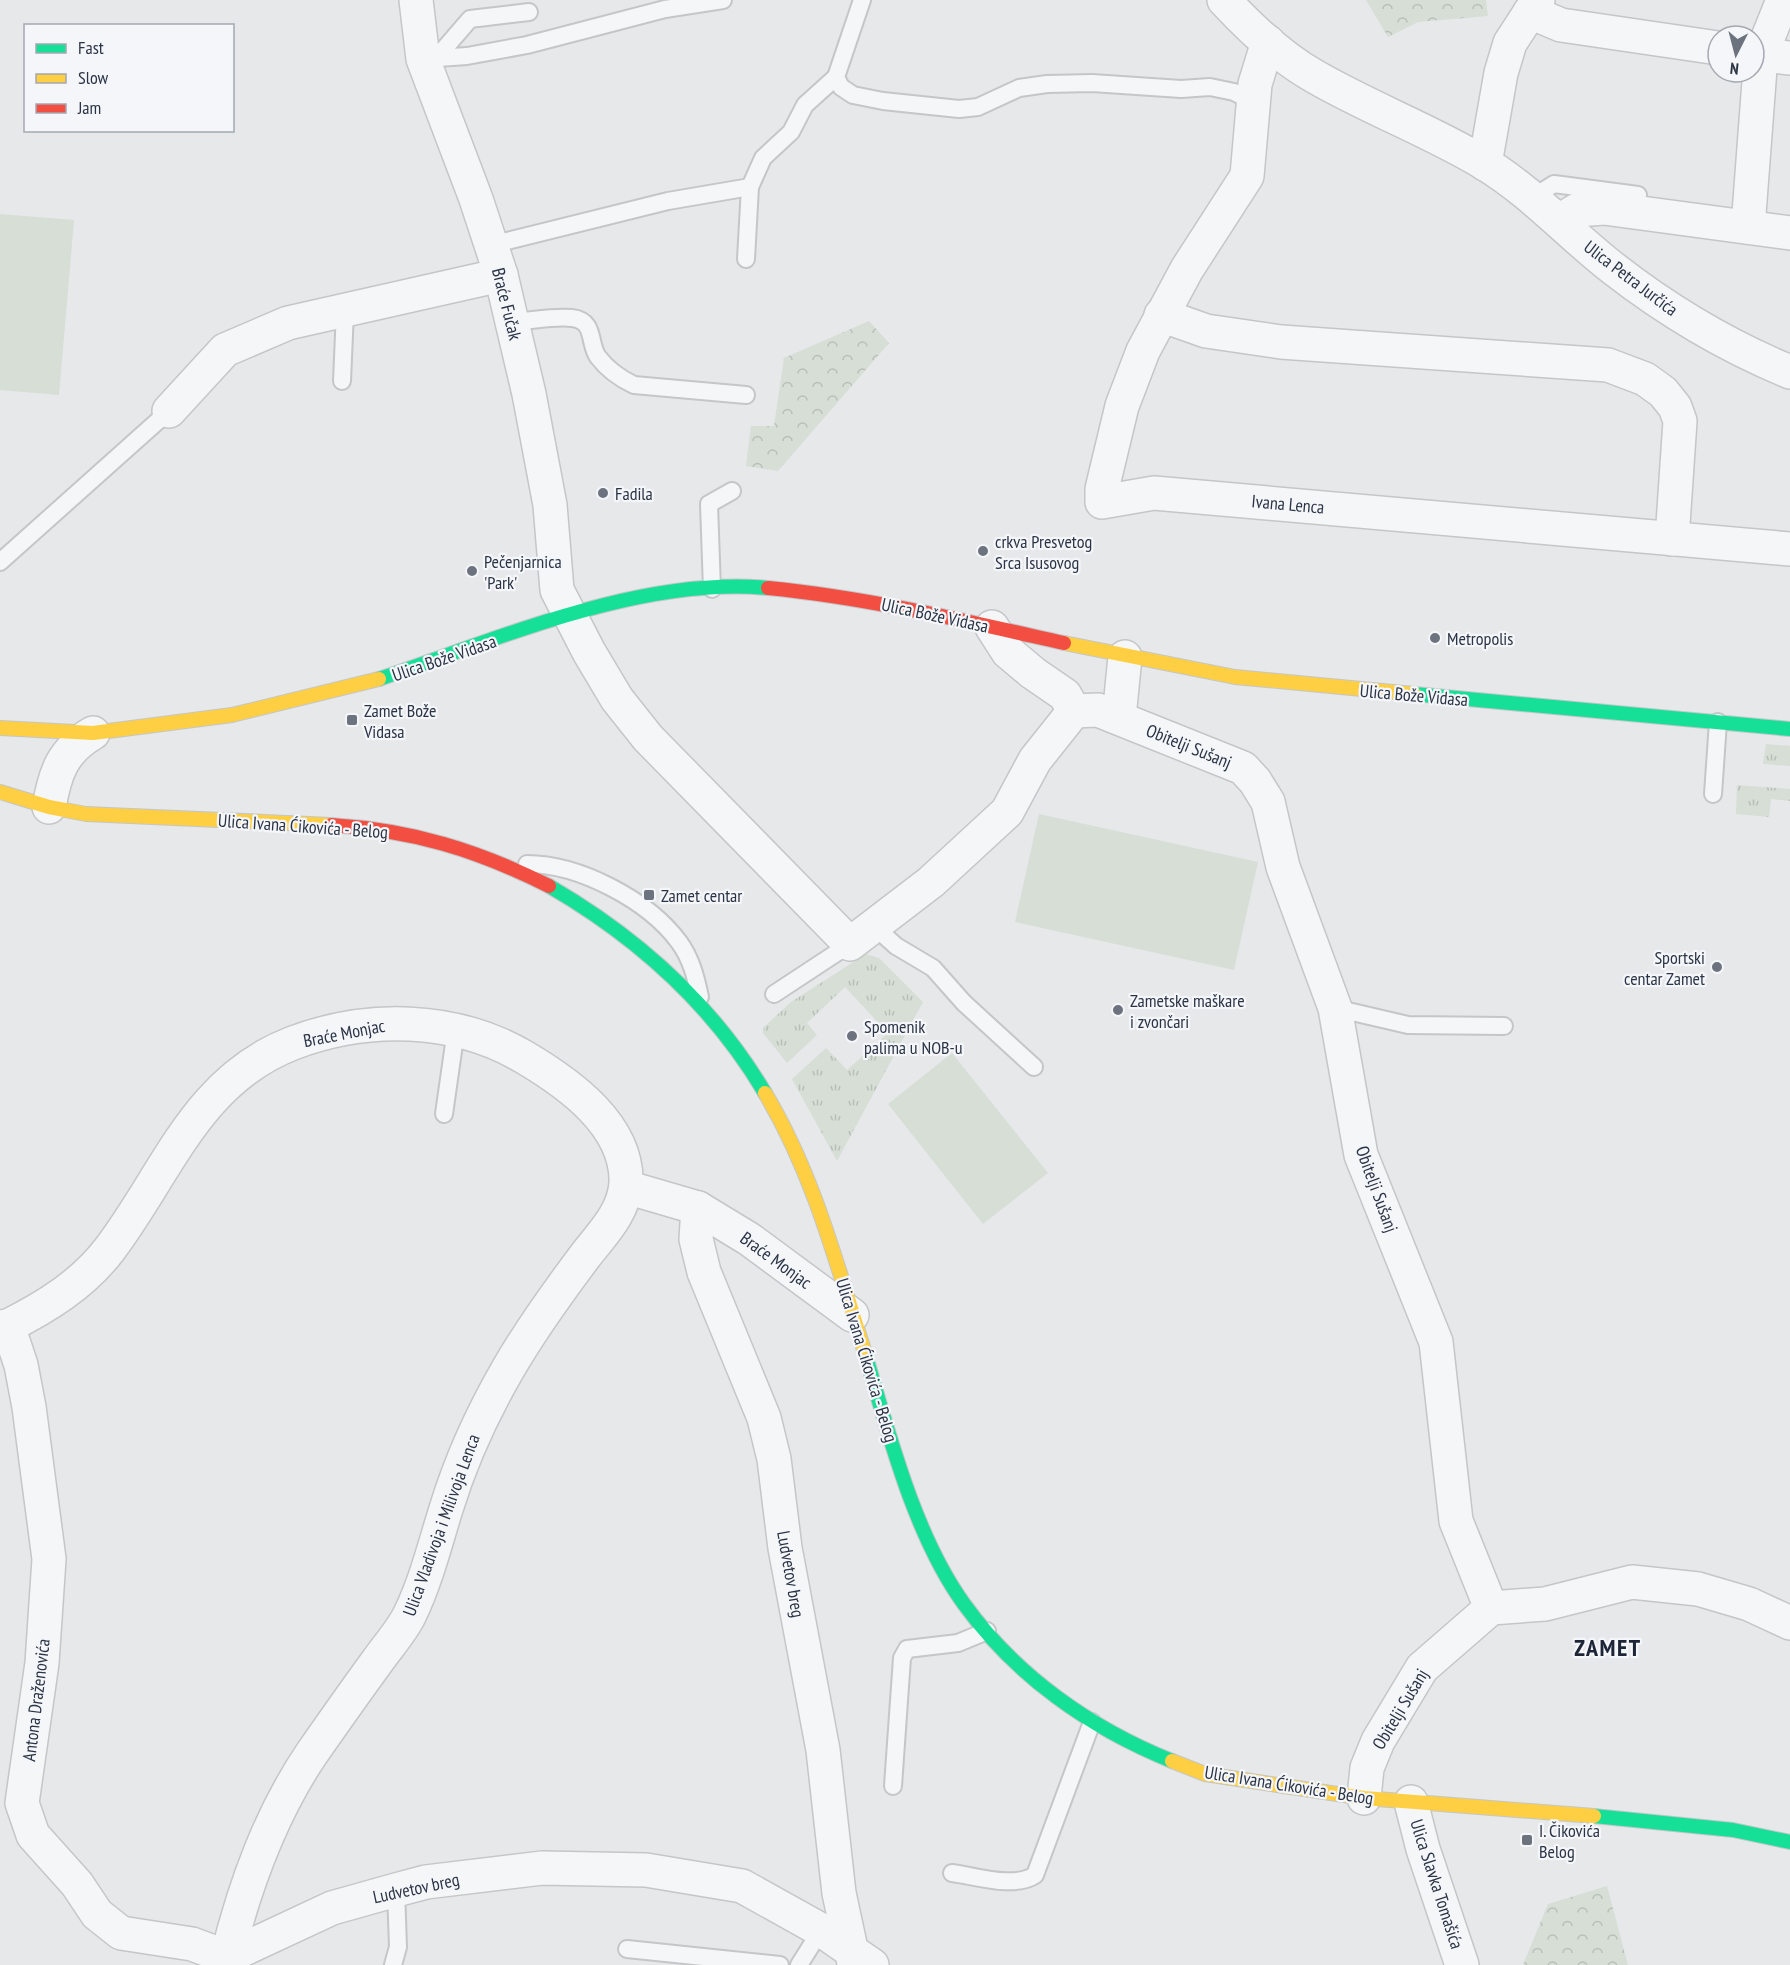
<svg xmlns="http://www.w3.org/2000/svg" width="1790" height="1965" font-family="'PT Sans Narrow',sans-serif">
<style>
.grass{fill:url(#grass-tufts)}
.park{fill:url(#park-crowns)}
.pitch{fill:#d6ded6}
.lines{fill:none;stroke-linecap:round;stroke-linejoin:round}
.lane-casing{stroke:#c4c6c8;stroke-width:20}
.street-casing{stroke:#c4c6c8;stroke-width:36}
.fast-casing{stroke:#c4c6c8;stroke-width:16}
.slow-casing{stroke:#c4c6c8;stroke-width:16}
.jam-casing{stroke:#c4c6c8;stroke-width:16}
.lane{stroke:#f5f6f7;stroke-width:16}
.street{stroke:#f5f6f7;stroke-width:33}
.fast{stroke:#16e098;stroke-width:14}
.slow{stroke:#ffcf43;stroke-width:14}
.jam{stroke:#f24e42;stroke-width:14}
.poi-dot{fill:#6c737f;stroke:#f4f6f9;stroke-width:2}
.labels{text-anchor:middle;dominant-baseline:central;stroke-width:4.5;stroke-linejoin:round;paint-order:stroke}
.street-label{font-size:18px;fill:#2b3445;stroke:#f4f6f9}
.poi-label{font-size:18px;fill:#2b3445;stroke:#f4f6f9;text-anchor:start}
.district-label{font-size:24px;font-weight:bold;letter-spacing:1.5px;fill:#1d2536;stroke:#f4f6f9}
</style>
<defs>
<pattern id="grass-tufts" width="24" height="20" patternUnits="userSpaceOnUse" patternTransform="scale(1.5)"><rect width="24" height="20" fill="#d6ded6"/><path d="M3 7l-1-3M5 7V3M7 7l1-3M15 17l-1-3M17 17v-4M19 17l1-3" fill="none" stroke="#b8bfb9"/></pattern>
<pattern id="park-crowns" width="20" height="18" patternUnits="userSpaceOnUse" patternTransform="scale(1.5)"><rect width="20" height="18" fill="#d6ded6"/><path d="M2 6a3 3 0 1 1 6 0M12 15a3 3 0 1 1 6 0" fill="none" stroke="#b8bfb9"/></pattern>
</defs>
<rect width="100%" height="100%" fill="#e6e8ea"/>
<g class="grass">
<path d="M1766,744L1790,746V766L1763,764Z"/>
<path d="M1737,785L1790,789V801L1771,799L1769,817L1736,814Z"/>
<path d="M866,954L879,958L923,1002L837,1161L792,1079L826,1048L847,1070L888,1033L845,987L807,1023L817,1035L787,1063L763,1033L764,1027L791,1002Z"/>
</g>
<g class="park">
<path d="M1366,0H1486L1488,16L1418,22L1388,37Z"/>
<path d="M869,321L889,343L778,471L746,466L751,426H774L784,358Z"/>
<path d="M1607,1886L1628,1965H1523L1548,1904Z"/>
</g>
<g class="pitch">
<path d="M0,214L74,220L59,395L0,390Z"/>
<path d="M1039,814L1258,862L1234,970L1015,922Z"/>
<path d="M952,1053L1048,1173L983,1224L888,1104Z"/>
</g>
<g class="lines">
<g class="lane-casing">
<g id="lane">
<path d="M862,0L836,77L841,87L853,95L883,101L959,109L978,107L1019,88L1047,84L1092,83L1181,89L1210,87L1234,92L1254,102"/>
<path d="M438,56L470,19L529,12"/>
<path d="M423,59L467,56L527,45L665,9L723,0"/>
<path d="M1530,199L1554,184L1638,195"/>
<path d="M491,245L668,201L750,187L763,158L791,132L805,105L836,77"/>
<path d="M746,259L750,187"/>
<path d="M512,322C531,321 553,316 572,318C596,321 588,343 598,357C608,370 619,378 634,385L746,395"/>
<path d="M342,381L345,311"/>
<path d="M0,562L169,411"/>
<path d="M712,589L709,504L732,491"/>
<path d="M1713,794L1718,722"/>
<path d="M527,864C579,864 648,900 679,942C691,958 696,978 700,997"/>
<path d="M875,927L896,946L933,968L964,1003L1034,1067"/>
<path d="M774,994L850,944"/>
<path d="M1335,1008L1408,1025L1504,1026"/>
<path d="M444,1114L456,1030"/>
<path d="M893,1786L902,1658L907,1649L958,1643L987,1631"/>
<path d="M952,1873C976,1876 1014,1889 1035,1875L1092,1722"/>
<path d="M627,1949L780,1965"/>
<path d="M393,1965L398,1947L396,1890"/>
<path d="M799,1965L821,1930"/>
</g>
</g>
<g class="street-casing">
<g id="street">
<path d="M416,0L423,59L476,199L501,275L512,322L529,394L550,505L557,590L589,652L617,699L648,738L850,944L931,882L1007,812L1035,760L1074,711"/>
<path d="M1224,0C1250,28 1280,57 1314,76C1369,108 1429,130 1484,163C1532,192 1570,235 1614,269C1668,311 1727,346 1790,372"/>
<path d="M1530,12L1561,25L1718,48"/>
<path d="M1268,42L1255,84L1247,176L1187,269L1143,351L1122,406L1102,489V502L1154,493L1790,549"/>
<path d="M1754,54L1790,58"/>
<path d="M1485,164L1501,73L1510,43L1538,0"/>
<path d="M1559,221L1577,210L1604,208L1790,233"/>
<path d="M1748,227L1761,55L1783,0"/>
<path d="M1161,315L1206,331L1281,342L1608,365L1645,379L1663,392L1675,407L1680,421L1672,539"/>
<path d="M169,411L225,350L288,323L501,275"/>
<path d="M992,627L1008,652L1033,673L1065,695L1074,711"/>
<path d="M1074,711L1098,710L1243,768L1255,781L1268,802L1283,867L1335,1008L1361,1155L1436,1342L1456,1521L1491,1608L1422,1668L1378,1741L1367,1768L1364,1798"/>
<path d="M1119,717L1125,657"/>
<path d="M49,807C55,773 62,751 93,733"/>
<path d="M626,1187L698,1208L749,1239L852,1315"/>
<path d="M698,1208L696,1239L704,1272L764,1418L774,1459L785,1548L823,1750L839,1893L854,1963"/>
<path d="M8,1326L21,1365L29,1407L49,1559L42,1663L22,1803L33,1835L77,1884L97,1914L121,1933L192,1944L227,1957L332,1908L396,1890L426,1882L542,1868L646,1870L742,1886L821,1930L872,1965"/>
<path d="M0,1327L8,1326C46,1307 83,1284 109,1250C167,1174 196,1080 293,1043C367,1015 454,1016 524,1057C568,1083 628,1125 626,1183C624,1213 602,1234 585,1256C558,1292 530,1331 508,1369C482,1414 461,1460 446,1509C435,1544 426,1581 410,1614C402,1631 387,1647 376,1663C354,1693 333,1723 312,1753C270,1815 245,1885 227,1957L221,1965"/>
<path d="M1491,1608L1545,1604L1632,1582L1698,1589L1749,1604L1790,1623"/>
<path d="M1411,1802L1423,1849L1462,1965"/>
</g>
</g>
<g class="fast-casing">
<g id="fast">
<path d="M379,679C498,639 642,576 768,588"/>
<path d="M1414,694L1790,729"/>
<path d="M549,886C637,937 713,1005 765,1093"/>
<path d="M864,1350C888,1431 914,1535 964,1604C1016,1676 1090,1728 1172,1761"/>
<path d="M1594,1816L1733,1830L1790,1842"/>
</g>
</g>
<g class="slow-casing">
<g id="slow">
<path d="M1064,643L1235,677L1414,694"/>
<path d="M0,728L93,733L232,715L379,679"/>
<path d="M0,792L49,807L86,814L331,825"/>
<path d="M765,1093C813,1173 836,1262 864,1350"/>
<path d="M1172,1761L1205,1774L1364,1798L1594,1816"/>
</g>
</g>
<g class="jam-casing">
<g id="jam">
<path d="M768,588C869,598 965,621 1064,643"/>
<path d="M331,825C412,830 477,850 549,886"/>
</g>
</g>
<use href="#lane" class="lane"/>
<use href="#street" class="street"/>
<use href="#fast" class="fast"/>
<use href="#slow" class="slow"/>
<use href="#jam" class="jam"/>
</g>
<g class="poi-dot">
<circle cx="603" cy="493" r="6"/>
<circle cx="983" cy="551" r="6"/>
<circle cx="472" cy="571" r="6"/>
<circle cx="1435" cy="638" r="6"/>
<rect x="346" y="714" width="12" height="12" rx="3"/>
<rect x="643" y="889" width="12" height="12" rx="3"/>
<circle cx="1717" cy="967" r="6"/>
<circle cx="1118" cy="1010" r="6"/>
<circle cx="852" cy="1036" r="6"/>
<rect x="1521" y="1834" width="12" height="12" rx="3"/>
</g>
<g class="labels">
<g class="street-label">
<text transform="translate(1631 278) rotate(37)">Ulica Petra Jurčića</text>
<text transform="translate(507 304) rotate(76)">Braće Fučak</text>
<text transform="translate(1288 504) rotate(5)">Ivana Lenca</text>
<text transform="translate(935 615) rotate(12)">Ulica Bože Vidasa</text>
<text transform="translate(444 658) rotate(-19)">Ulica Bože Vidasa</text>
<text transform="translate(1414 695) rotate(5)">Ulica Bože Vidasa</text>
<text transform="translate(1189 746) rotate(22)">Obitelji Sušanj</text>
<text transform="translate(303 826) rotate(4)">Ulica Ivana Ćikovića - Belog</text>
<text transform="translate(344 1033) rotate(-11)">Braće Monjac</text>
<text transform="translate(1377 1189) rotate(70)">Obitelji Sušanj</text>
<text transform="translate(776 1260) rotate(36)">Braće Monjac</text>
<text transform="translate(867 1360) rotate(73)">Ulica Ivana Ćikovića - Belog</text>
<text transform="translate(441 1525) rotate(-70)">Ulica Vladivoja i Milivoja Lenca</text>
<text transform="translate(791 1574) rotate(80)">Ludvetov breg</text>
<text transform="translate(36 1700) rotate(-83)">Antona Draženovića</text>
<text transform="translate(1400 1709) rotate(-59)">Obitelji Sušanj</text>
<text transform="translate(1289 1785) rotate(9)">Ulica Ivana Ćikovića - Belog</text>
<text transform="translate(1437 1884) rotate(72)">Ulica Slavka Tomašića</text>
<text transform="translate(416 1888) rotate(-12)">Ludvetov breg</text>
</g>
<g class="poi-label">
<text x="615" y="493">Fadila</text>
<text x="995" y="541">crkva Presvetog<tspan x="995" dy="21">Srca Isusovog</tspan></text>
<text x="484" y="561">Pečenjarnica<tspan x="484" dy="21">'Park'</tspan></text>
<text x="1447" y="638">Metropolis</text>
<text x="364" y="710">Zamet Bože<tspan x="364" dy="21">Vidasa</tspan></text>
<text x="661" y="895">Zamet centar</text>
<text x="1705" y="957" text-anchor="end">Sportski<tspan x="1705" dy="21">centar Zamet</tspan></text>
<text x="1130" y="1000">Zametske maškare<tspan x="1130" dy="21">i zvončari</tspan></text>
<text x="864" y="1026">Spomenik<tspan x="864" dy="21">palima u NOB-u</tspan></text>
<text x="1539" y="1830">I. Čikovića<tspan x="1539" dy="21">Belog</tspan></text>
</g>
<g class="district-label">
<text x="1608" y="1647">ZAMET</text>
</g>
</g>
<rect x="24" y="24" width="210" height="108" fill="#f4f6f9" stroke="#a4a8b1" stroke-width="1.5"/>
<rect x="36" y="44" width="30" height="9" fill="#16e098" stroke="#a4a8b1" stroke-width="1.5"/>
<text x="78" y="54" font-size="18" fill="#2b3445">Fast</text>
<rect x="36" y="74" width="30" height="9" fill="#ffcf43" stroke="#a4a8b1" stroke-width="1.5"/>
<text x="78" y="84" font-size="18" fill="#2b3445">Slow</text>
<rect x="36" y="104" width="30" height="9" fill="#f24e42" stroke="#a4a8b1" stroke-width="1.5"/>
<text x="78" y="114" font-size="18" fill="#2b3445">Jam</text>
<g transform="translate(1736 54) rotate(186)"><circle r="28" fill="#f4f6f9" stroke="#a4a8b1" stroke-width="1.5"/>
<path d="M0-4.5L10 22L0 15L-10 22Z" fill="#6c737f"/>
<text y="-9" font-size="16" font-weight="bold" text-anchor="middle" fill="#2b3445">N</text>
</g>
</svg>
